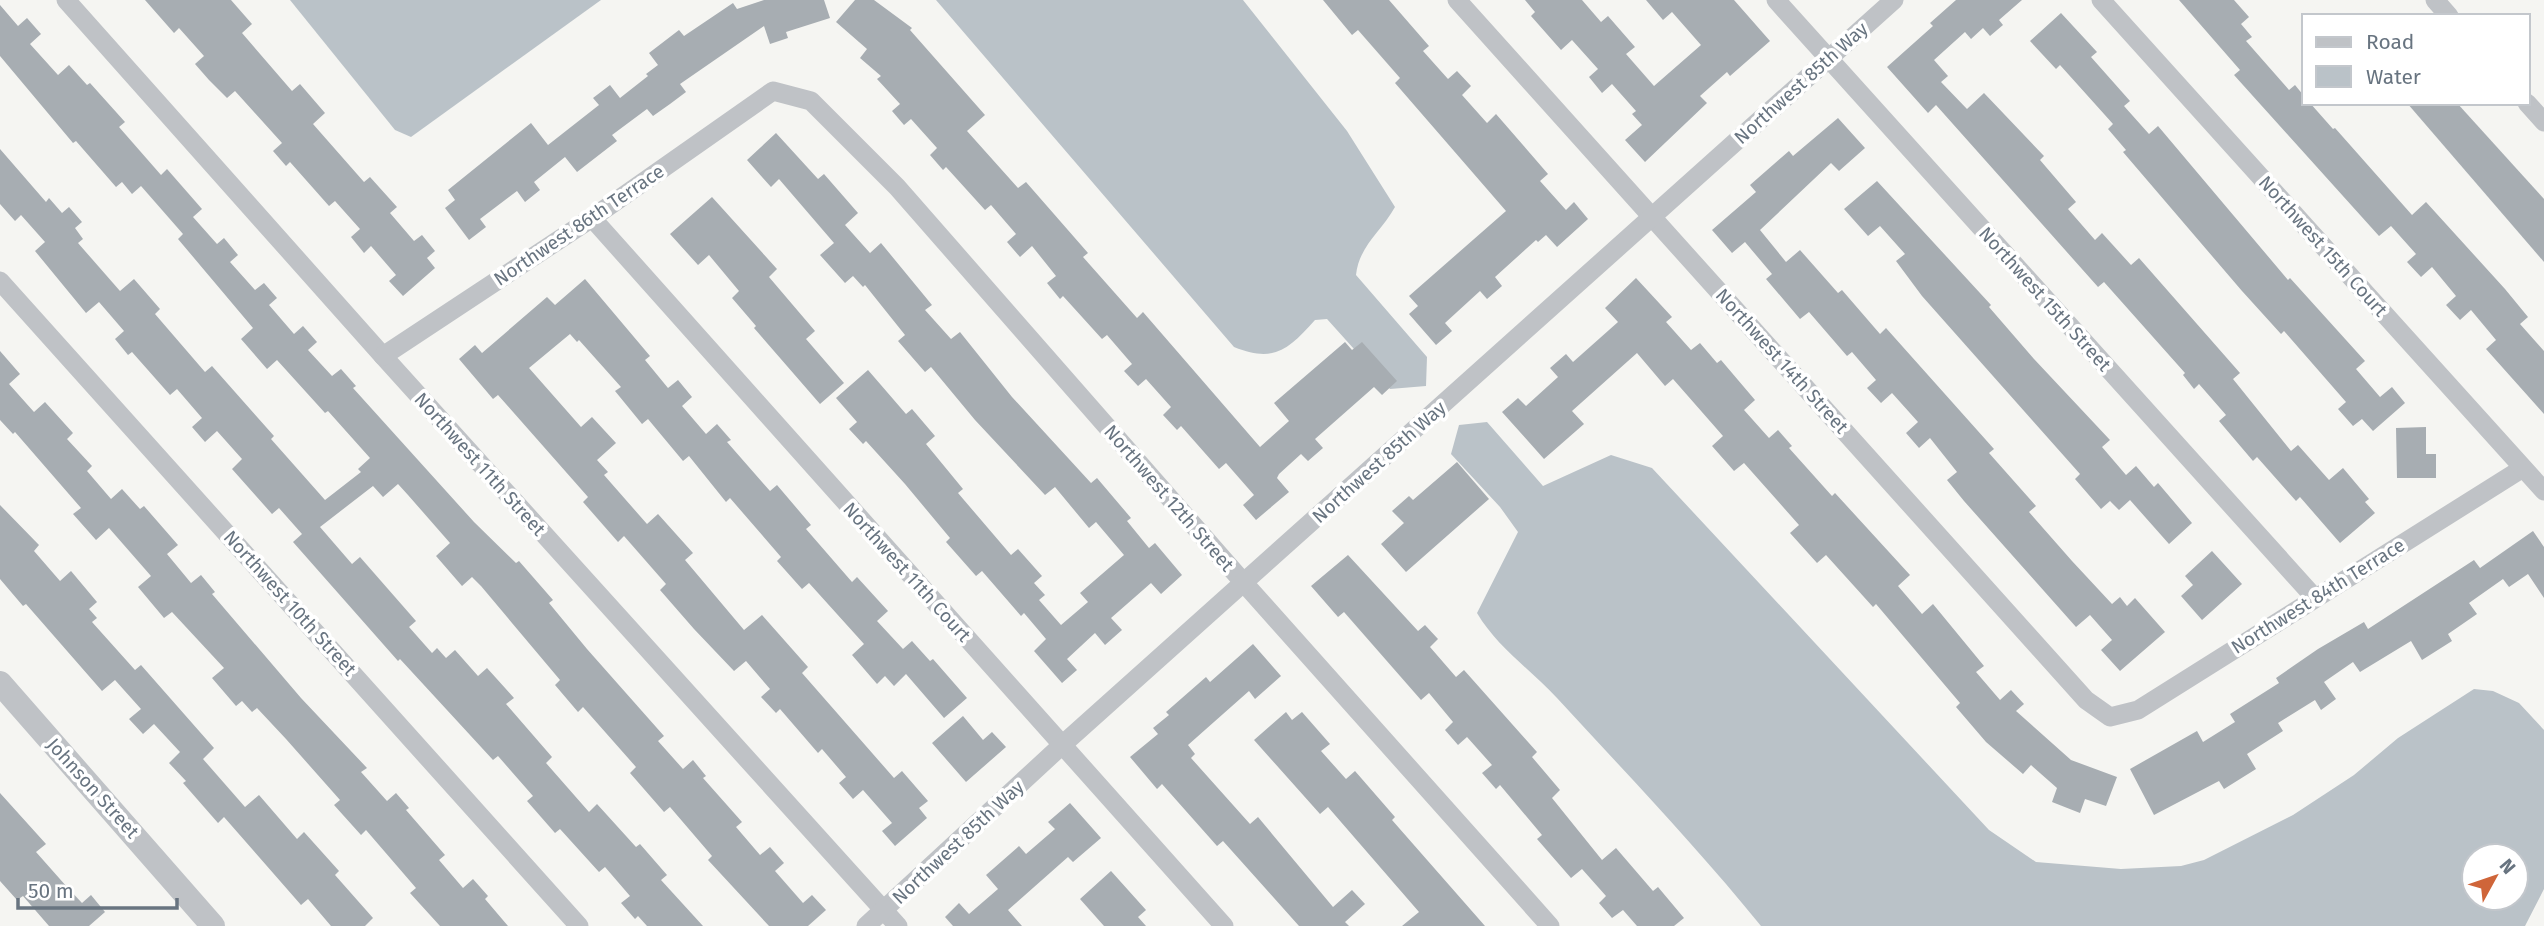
<svg xmlns="http://www.w3.org/2000/svg" width="2544" height="926" font-family="'Fira Sans',sans-serif">
<style>
.water{fill:#bac2c8;fill-rule:evenodd}
.building{fill:#a7adb2}
.lines{fill:none;stroke-linecap:round;stroke-linejoin:round}
.minor{stroke:#bfc2c6;stroke-width:19}
.tertiary{stroke:#bfc2c6;stroke-width:24}
.labels{text-anchor:middle;dominant-baseline:central;stroke-width:7;stroke-linejoin:round;paint-order:stroke}
.street-label{font-size:19px;fill:#687480;stroke:#fff}
</style>
<rect width="100%" height="100%" fill="#f5f5f2"/>
<g class="water">
<path d="M290,0H601L411,137L395,130Z"/>
<path d="M936,0H1243L1347,131L1395,207C1381,232 1359,246 1356,275L1427,357L1426,386L1390,389L1327,319L1315,320C1288,350 1274,363 1234,347Z"/>
<path d="M1487,422L1543,486L1611,455L1652,468L1989,830L2036,862L2121,869L2181,866L2204,860L2293,815L2354,775L2398,738L2474,689L2493,691L2519,703L2544,730V889L2525,926H1761C1697,847 1626,773 1557,698C1530,669 1497,647 1477,613L1518,532L1500,507L1451,454L1459,425ZM2516,856V898H2474V856Z"/>
</g>
<g class="building">
<path d="M145,0H231L252,24L242,33L292,91L300,84L325,113L313,124L364,182L370,177L397,207L390,213L414,241L422,235L435,251L427,258L435,268L403,296L389,281L396,275L371,246L364,253L351,237L360,229L335,201L329,206L290,162L286,166L273,151L282,143L235,91L227,98L209,80L195,64L204,56L179,28L174,33Z"/>
<path d="M764,0H824L830,18L786,32L788,38L770,44L764,26L680,84L686,92L670,104L653,116L647,109L612,135L617,141L577,172L565,157L534,182L540,190L525,202L517,191L480,219L486,227L469,240L445,208L455,200L448,190L531,123L548,145L599,105L593,98L610,85L620,98L648,76L646,74L658,65L649,53L679,30L684,36L733,3L737,9Z"/>
<path d="M855,0H874L912,28L910,30L985,115L967,131L1018,188L1026,182L1088,253L1083,257L1137,318L1143,312L1260,447L1289,421L1274,403L1345,342L1352,350L1362,342L1397,381L1382,395L1374,387L1315,439L1323,448L1308,461L1301,454L1279,474L1277,478L1289,492L1256,520L1243,505L1254,495L1226,463L1219,469L1181,426L1177,430L1163,415L1171,407L1146,379L1138,386L1124,371L1132,364L1107,335L1102,339L1063,296L1060,299L1047,283L1056,276L1032,246L1020,257L1007,242L1016,234L991,205L985,210L946,167L943,170L930,155L937,148L911,119L904,125L892,111L900,104L877,79L881,76L860,58L867,49L836,22Z"/>
<path d="M1323,0H1389L1429,46L1423,51L1448,79L1457,71L1471,86L1462,95L1487,123L1496,114L1548,174L1540,181L1566,210L1574,202L1588,219L1557,247L1546,235L1538,242L1536,240L1495,277L1502,286L1487,299L1480,291L1445,323L1452,331L1436,345L1409,314L1418,306L1409,296L1506,211L1395,83L1400,78L1358,30L1352,35Z"/>
<path d="M1525,0H1582L1601,22L1608,16L1635,47L1626,54L1654,86L1701,45L1672,12L1663,20L1646,0H1734L1770,41L1730,76L1727,72L1700,96L1707,103L1645,162L1625,140L1642,125L1632,114L1636,111L1612,84L1602,93L1589,77L1598,69L1572,40L1561,50L1531,16L1535,12Z"/>
<path d="M1956,0H2022L1999,20L2003,25L1990,36L1983,28L1971,39L1965,32L1934,60L1948,76L1941,82L1967,109L1984,93L2044,156L2040,160L2076,202L2068,209L2095,240L2102,233L2131,265L2139,258L2240,373L2233,379L2291,451L2298,445L2329,480L2343,468L2369,499L2365,502L2375,513L2340,543L2300,497L2296,501L2257,457L2253,461L2219,421L2226,415L2199,384L2194,389L2183,375L2185,373L2104,282L2098,287L1936,105L1928,113L1887,67L1933,26L1930,23Z"/>
<path d="M2179,0H2234L2249,17L2241,24L2252,37L2246,41L2289,90L2295,85L2304,96V103H2310L2333,129L2335,128L2412,215L2426,202L2505,289L2528,317L2520,324L2544,351V414L2486,349L2496,340L2471,310L2460,320L2446,305L2456,296L2432,267L2421,277L2407,262L2416,254L2391,226L2379,236L2234,75L2240,70Z"/>
<path d="M0,5L18,26L27,18L41,34L30,44L58,75L69,65L87,85L90,83L125,122L119,127L161,175L167,169L202,209L193,217L217,244L224,238L238,255L230,262L255,290L264,283L277,298L269,305L294,334L303,326L317,342L308,350L332,376L341,369L356,386L353,388L474,522L516,563L519,561L553,600L549,603L587,649L664,736L658,741L683,769L693,760L706,776L703,778L742,822L736,827L760,855L770,847L784,863L775,871L803,903L812,895L826,910L808,926H769L708,860L712,856L670,807L664,812L630,773L636,767L583,707L578,712L555,685L560,680L481,586L472,577L462,586L436,556L450,543L408,495L398,484L383,497L373,486L320,527L352,564L360,557L416,621L409,627L432,653L437,648L446,658L455,650L478,676L487,668L514,698L506,704L552,757L546,763L589,812L597,804L636,847L640,844L667,875L661,880L703,926H647L638,916L635,919L621,903L630,896L605,867L599,872L560,829L555,833L527,801L533,796L498,756L493,760L400,659L398,661L293,542L302,534L279,508L272,514L232,469L242,459L217,431L205,442L192,427L202,418L177,389L170,395L132,352L128,355L115,339L124,331L99,302L86,313L35,251L45,242L21,215L15,221L0,204V149L46,202L49,198L62,213L69,207L82,222L75,228L83,239L78,243L120,291L134,279L160,309L155,314L205,372L212,366L274,436L271,439L325,500L361,472L358,469L370,458L328,411L325,413L277,360L267,369L241,339L253,328L178,239L183,234L141,186L132,194L122,182L116,187L76,141L73,143L0,56Z"/>
<path d="M2061,13L2097,52L2091,57L2130,101L2124,106L2149,134L2158,126L2288,280L2290,278L2365,361L2356,369L2380,397L2392,387L2405,403L2373,431L2362,419L2353,426L2338,409L2346,402L2284,331L2281,334L2242,291L2123,152L2126,150L2108,129L2113,124L2060,65L2056,69L2030,41Z"/>
<path d="M2407,103H2457L2544,199V262Z"/>
<path d="M1838,118L1865,148L1839,171L1831,163L1760,230L1786,262L1800,250L1838,293L1842,290L1880,334L1886,328L1994,449L1989,453L2036,506L2029,512L2072,561L2112,604L2120,597L2127,606L2135,598L2165,632L2120,671L2101,650L2112,640L2090,615L2076,627L1964,501L1947,480L1957,472L1930,438L1919,448L1906,433L1918,422L1892,393L1881,403L1867,388L1876,380L1852,352L1847,356L1809,312L1800,319L1766,279L1772,274L1745,242L1732,253L1712,230L1756,192L1750,185L1789,151L1793,156Z"/>
<path d="M776,133L818,179L824,174L858,213L845,225L870,253L881,243L932,305L925,310L951,339L960,332L1012,397L1091,483L1097,478L1131,518L1127,521L1149,548L1155,543L1182,575L1161,594L1151,583L1111,618L1122,630L1105,645L1095,633L1067,659L1077,670L1062,683L1034,651L1046,639L1024,613L1021,616L982,571L976,576L946,542L950,538L905,484L866,441L863,444L849,429L857,422L836,398L868,370L906,414L912,409L935,436L926,444L963,489L958,493L1011,555L1018,549L1042,576L1034,583L1045,595L1039,600L1061,625L1088,602L1080,593L1124,555L1096,522L1089,528L1055,487L1045,495L975,420L931,367L925,372L898,341L905,335L865,285L863,287L853,276L845,283L820,255L834,243L779,179L771,187L747,160Z"/>
<path d="M1877,181L1991,305L1989,307L2034,359L2110,440L2102,447L2126,475L2136,466L2154,487L2158,483L2192,523L2169,544L2130,500L2119,510L2110,501L2101,509L2075,479L2080,474L1922,296L1896,261L1905,254L1880,226L1868,236L1844,209Z"/>
<path d="M712,197L777,269L769,277L815,331L806,339L844,383L820,404L754,328L756,326L732,298L739,291L709,255L698,265L670,234Z"/>
<path d="M1636,278L1672,317L1666,322L1691,350L1700,343L1717,363L1721,360L1755,400L1744,410L1769,438L1778,430L1792,446L1789,448L1832,496L1835,493L1910,575L1898,586L1922,614L1933,604L1984,666L1976,672L2000,700L2011,690L2024,704L2016,711L2071,760L2117,777L2106,806L2085,799L2080,813L2052,802L2057,788L2031,765L2023,774L1986,742L1956,707L1960,703L1876,604L1873,607L1826,555L1817,563L1790,533L1799,525L1744,463L1734,471L1712,446L1723,436L1673,379L1665,386L1637,353L1572,411L1584,424L1544,459L1502,412L1518,398L1526,406L1558,377L1550,368L1566,354L1573,362L1618,322L1605,308Z"/>
<path d="M585,279L650,356L645,360L668,388L678,380L692,397L682,406L706,434L717,424L731,440L727,442L770,491L777,485L811,525L806,529L852,582L857,577L888,611L877,621L903,649L912,641L930,661L933,659L967,698L944,718L906,674L894,686L885,676L877,684L852,655L864,644L809,583L802,589L777,561L781,557L730,498L726,502L689,456L683,461L648,419L642,424L615,391L621,387L579,340L577,342L570,334L529,368L581,427L592,417L616,443L597,460L608,472L604,475L647,524L658,514L693,553L685,560L744,630L762,615L808,667L802,673L894,778L902,771L928,801L919,808L927,818L895,846L882,831L892,823L863,790L853,799L839,783L846,777L822,749L818,753L780,709L776,713L761,697L770,689L746,661L734,671L694,629L660,590L666,584L624,536L618,542L583,502L588,497L498,395L493,399L459,359L475,345L482,353L547,297L555,305Z"/>
<path d="M0,351L20,374L9,384L34,412L45,402L73,433L67,439L92,466L87,471L111,499L122,489L140,509L144,506L178,545L167,554L191,583L201,575L215,592L212,594L301,698L367,768L361,772L387,801L396,793L409,808L406,810L445,855L439,860L463,888L473,879L488,896L485,899L508,926H440L410,893L416,888L366,830L361,835L334,805L340,800L286,739L257,708L252,712L242,701L236,706L212,678L224,668L172,612L164,618L138,587L151,576L109,528L96,540L73,514L81,508L15,432L13,434L0,420Z"/>
<path d="M2426,427V454H2436V478H2397L2396,428Z"/>
<path d="M1457,462L1489,499L1406,572L1381,544L1404,523L1392,511L1409,496L1413,500Z"/>
<path d="M0,505L39,545L34,551L60,581L71,571L97,602L89,609L97,618L92,622L135,670L141,665L214,748L203,759L245,807L259,795L297,839L304,832L339,871L335,875L373,918L365,926H331L308,899L301,905L224,817L218,823L183,783L186,781L169,763L180,752L154,724L143,734L129,719L141,709L115,680L102,691L26,604L23,606L0,579Z"/>
<path d="M2533,531L2544,547V598L2528,574L2509,587L2503,579L2469,603L2477,614L2448,634L2452,641L2422,660L2411,641L2360,672L2353,662L2324,682L2336,699L2321,710L2315,700L2278,723L2283,731L2247,754L2256,769L2224,789L2219,781L2154,815L2130,769L2197,731L2203,742L2235,722L2230,714L2279,683L2276,678L2318,649L2364,622L2368,629L2474,560L2480,568Z"/>
<path d="M2212,551L2242,584L2202,620L2181,596L2193,585L2185,576Z"/>
<path d="M1348,555L1418,631L1425,625L1438,639L1430,647L1456,677L1464,670L1537,752L1532,757L1560,790L1552,798L1602,860L1616,848L1653,891L1658,887L1684,918L1674,926H1637L1623,910L1612,918L1599,903L1606,896L1582,869L1571,878L1537,839L1542,835L1500,785L1496,789L1482,773L1492,765L1467,737L1458,745L1445,730L1453,722L1429,693L1421,700L1344,612L1338,617L1311,586Z"/>
<path d="M1253,644L1281,676L1255,699L1249,691L1188,745L1195,754L1191,758L1250,824L1258,817L1333,907L1352,890L1365,904L1345,922L1349,926H1299L1223,841L1217,846L1162,784L1157,789L1130,757L1158,734L1153,728L1169,715L1166,712L1206,677L1210,682Z"/>
<path d="M1286,712L1292,720L1302,712L1330,744L1321,751L1346,779L1355,771L1395,817L1392,820L1485,926H1402L1419,912L1328,807L1320,814L1254,740Z"/>
<path d="M963,716L983,740L992,732L1006,747L966,782L932,743Z"/>
<path d="M0,793L46,844L36,852L67,887L82,903L91,895L105,912L89,926H49L23,896L17,900L0,881Z"/>
<path d="M1070,803L1101,838L1073,862L1068,857L1008,910L1022,926H953L945,917L959,903L969,914L998,889L986,875L1019,846L1026,854L1055,829L1048,822Z"/>
<path d="M1111,871L1146,910L1138,917L1146,926H1104L1080,899Z"/>
</g>
<g class="lines">
<g class="minor">
<path d="M66,0L383,356L898,926"/>
<path d="M1457,0L2086,700L2110,717L2138,710L2523,468"/>
<path d="M1776,0L2315,598"/>
<path d="M2101,0L2544,491"/>
<path d="M2435,0L2449,16"/>
<path d="M2527,103L2544,122"/>
<path d="M592,218L1224,926"/>
<path d="M0,281L579,926"/>
<path d="M383,356L592,218L773,91L811,101L897,187L1244,583L1550,926"/>
<path d="M866,926L1061,746L1894,0"/>
</g>
<path class="tertiary" d="M0,683L213,926"/>
</g>
<g class="labels">
<g class="street-label">
<text transform="translate(1801 83) rotate(-42)">Northwest 85th Way</text>
<text transform="translate(579 225) rotate(-34)">Northwest 86th Terrace</text>
<text transform="translate(2323 246) rotate(48)">Northwest 15th Court</text>
<text transform="translate(2045 299) rotate(48)">Northwest 15th Street</text>
<text transform="translate(1782 361) rotate(48)">Northwest 14th Street</text>
<text transform="translate(1379 462) rotate(-42)">Northwest 85th Way</text>
<text transform="translate(480 464) rotate(48)">Northwest 11th Street</text>
<text transform="translate(1169 498) rotate(49)">Northwest 12th Street</text>
<text transform="translate(907 572) rotate(48)">Northwest 11th Court</text>
<text transform="translate(2318 596) rotate(-32)">Northwest 84th Terrace</text>
<text transform="translate(290 603) rotate(48)">Northwest 10th Street</text>
<text transform="translate(93 788) rotate(48)">Johnson Street</text>
<text transform="translate(958 842) rotate(-43)">Northwest 85th Way</text>
</g>
</g>
<rect x="2302" y="14" width="228" height="91" fill="#ffffff" stroke="#c3c7cc" stroke-width="2"/>
<rect x="2316" y="37" width="35" height="10" fill="#bfc2c6" stroke="#c3c7cc" stroke-width="2"/>
<text x="2366" y="49" font-size="21" fill="#687480">Road</text>
<rect x="2316" y="66" width="35" height="21" fill="#bac2c8" stroke="#c3c7cc" stroke-width="2"/>
<text x="2366" y="84" font-size="21" fill="#687480">Water</text>
<g transform="translate(2495 877) rotate(50)"><circle r="33" fill="#ffffff" stroke="#c3c7cc" stroke-width="2"/>
<path d="M0-5L12 26L0 18L-12 26Z" fill="#cf6539"/>
<text y="-10" font-size="19" font-weight="bold" text-anchor="middle" fill="#687480">N</text>
</g>
<path d="M18 898v10h159v-10" fill="none" stroke="#687480" stroke-width="3.5"/>
<text x="28" y="898" font-size="21" fill="#687480" stroke="#ffffff" stroke-width="5" paint-order="stroke">50 m</text>
</svg>
